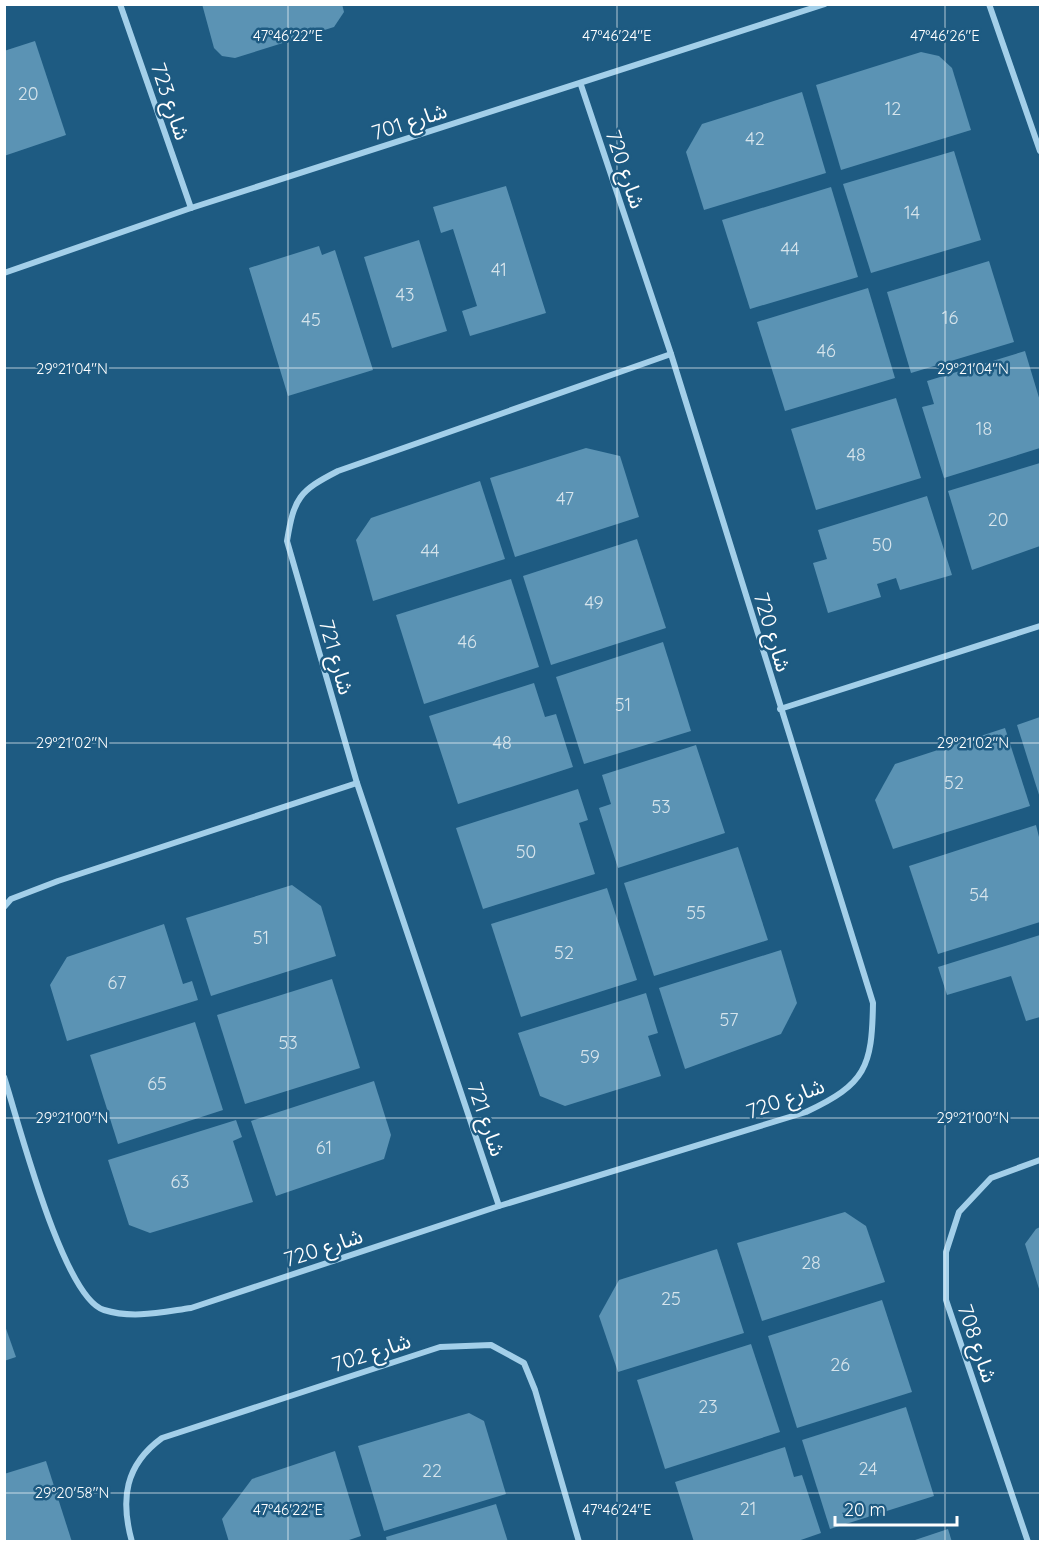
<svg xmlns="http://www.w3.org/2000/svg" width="1045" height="1546" font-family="Quicksand,'Noto Sans Arabic',sans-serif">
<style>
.building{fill:#5b93b4}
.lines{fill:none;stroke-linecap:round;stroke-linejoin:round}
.minor{stroke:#a3cfe9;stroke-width:6}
.ticks{fill:none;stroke:#fff;stroke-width:1.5;stroke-opacity:0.45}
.labels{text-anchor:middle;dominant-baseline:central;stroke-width:5;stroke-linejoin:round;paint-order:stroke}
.number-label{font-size:18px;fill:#d6e4ec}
.street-label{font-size:21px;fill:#fff;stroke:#1e5b82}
.ticks-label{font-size:15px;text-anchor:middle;fill:#fff;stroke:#1e5b82;stroke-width:5;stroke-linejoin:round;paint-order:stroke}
</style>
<rect width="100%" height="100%" fill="#1e5b82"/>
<g class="building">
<path d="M202,4H342L344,12L334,27L235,58L222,56L214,48Z"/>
<path d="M35,41L66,135L4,156V51Z"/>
<path d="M921,52L939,56L952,68L971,130L841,170L816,85Z"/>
<path d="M802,92L826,173L704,210L686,152L702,124Z"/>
<path d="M954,151L981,240L871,273L843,184Z"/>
<path d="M506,186L546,313L470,336L462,311L477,306L453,229L441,233L433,207Z"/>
<path d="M831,187L858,277L750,309L722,220Z"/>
<path d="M419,240L447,331L392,348L364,257Z"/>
<path d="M319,246L322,255L335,250L373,370L288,396L249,268Z"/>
<path d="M989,261L1014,342L911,373L887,292Z"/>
<path d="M868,288L895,378L785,411L757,322Z"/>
<path d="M1025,351L1040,401V448L944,478L922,407L934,404L927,381Z"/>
<path d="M896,398L921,478L816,510L791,429Z"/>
<path d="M586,448L620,456L639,517L515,557L490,478Z"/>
<path d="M1040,463V546L972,570L948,491Z"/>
<path d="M480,481L505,559L373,601L356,540L371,518Z"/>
<path d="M927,496L952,575L900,590L896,578L877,584L881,597L828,613L813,563L827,559L818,530Z"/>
<path d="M637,539L666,628L551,665L523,576Z"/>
<path d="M511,579L539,667L424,704L396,615Z"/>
<path d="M663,642L691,731L584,764L556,677Z"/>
<path d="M534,683L545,717L556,714L573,767L458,804L429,716Z"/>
<path d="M1040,717V798L1017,725Z"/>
<path d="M1005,728L1030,806L893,849L875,800L895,764Z"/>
<path d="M696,745L725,833L618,868L599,808L611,804L602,775Z"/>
<path d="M578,789L588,820L579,823L595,874L483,909L456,828Z"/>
<path d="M1036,825L1040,841V922L938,954L909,866Z"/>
<path d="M738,847L768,940L654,976L624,883Z"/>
<path d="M292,885L321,906L336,956L211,996L186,918Z"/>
<path d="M607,888L637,980L521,1017L491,924Z"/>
<path d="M164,924L183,984L192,981L198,1000L67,1041L50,985L67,957Z"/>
<path d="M1040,935V1017L1026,1021L1011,976L947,995L938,967Z"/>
<path d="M781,950L797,1003L781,1034L685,1069L659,988Z"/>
<path d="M332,979L360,1068L245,1104L217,1015Z"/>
<path d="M646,993L658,1033L648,1036L661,1076L565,1106L540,1096L518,1033Z"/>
<path d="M195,1022L223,1110L118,1144L90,1055Z"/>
<path d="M374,1081L391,1135L384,1159L276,1196L251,1121Z"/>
<path d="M236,1120L242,1137L233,1141L253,1202L150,1233L129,1225L108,1160Z"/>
<path d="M845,1212L866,1226L885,1282L762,1321L737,1243Z"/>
<path d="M1040,1227V1292L1025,1244L1036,1229Z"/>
<path d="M717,1249L744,1333L618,1372L599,1316L619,1280Z"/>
<path d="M882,1300L912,1392L797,1428L768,1336Z"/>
<path d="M4,1323L16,1357L4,1361Z"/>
<path d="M751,1344L780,1432L665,1469L637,1380Z"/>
<path d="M906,1407L934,1496L830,1529L802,1440Z"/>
<path d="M469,1413L484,1421L506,1494L384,1531L358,1446Z"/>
<path d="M785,1447L794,1477L802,1475L821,1533L795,1542H694L675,1482Z"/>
<path d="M335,1451L361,1536L343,1542H229L222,1519L252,1479Z"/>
<path d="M46,1461L72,1542H4V1474Z"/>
<path d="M496,1504L508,1542H387L386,1537Z"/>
<path d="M948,1529L952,1542H912V1541Z"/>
</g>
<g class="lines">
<g class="minor">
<path d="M120,4L191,208"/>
<path d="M989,4L1040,151"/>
<path d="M4,273L191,208L825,4"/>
<path d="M780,709L1040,626"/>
<path d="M4,907L11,899L58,881L357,783"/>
<path d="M4,1077C18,1120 63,1298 104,1310C133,1319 162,1312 191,1308L499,1206L806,1112C866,1084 872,1067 873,1003L671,354L581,85"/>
<path d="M499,1206L357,783L287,541C294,498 299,491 338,471L671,354"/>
<path d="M132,1542C120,1499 125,1465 162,1438L440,1347L491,1345L524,1363L535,1390L579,1542"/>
<path d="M1028,1542L946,1300V1252L959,1212L991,1178L1040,1160"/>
</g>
</g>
<path class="ticks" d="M288,4V1542M617,4V1542M945,4V1542M4,368H1040M4,743H1040M4,1118H1040M4,1493H1040"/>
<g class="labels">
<g class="number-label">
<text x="28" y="93">20</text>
<text x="893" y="108">12</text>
<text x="755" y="138">42</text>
<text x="912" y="212">14</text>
<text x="790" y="248">44</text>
<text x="499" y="269">41</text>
<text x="405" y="294">43</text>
<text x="950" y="317">16</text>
<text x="311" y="319">45</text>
<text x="826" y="350">46</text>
<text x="984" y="428">18</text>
<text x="856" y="454">48</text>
<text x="565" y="498">47</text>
<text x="998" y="519">20</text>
<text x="882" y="544">50</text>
<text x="430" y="550">44</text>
<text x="594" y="602">49</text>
<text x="467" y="641">46</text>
<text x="623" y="704">51</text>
<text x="502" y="742">48</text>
<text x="954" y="782">52</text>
<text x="661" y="806">53</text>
<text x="526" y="851">50</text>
<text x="979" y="894">54</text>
<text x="696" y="912">55</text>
<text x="261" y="937">51</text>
<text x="564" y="952">52</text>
<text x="117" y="982">67</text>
<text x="729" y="1019">57</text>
<text x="288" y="1042">53</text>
<text x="590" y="1056">59</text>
<text x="157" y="1083">65</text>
<text x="324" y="1147">61</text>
<text x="180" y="1181">63</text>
<text x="811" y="1262">28</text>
<text x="671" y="1298">25</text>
<text x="840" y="1364">26</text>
<text x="708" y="1406">23</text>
<text x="868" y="1468">24</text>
<text x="432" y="1470">22</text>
<text x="748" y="1508">21</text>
</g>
<g class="street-label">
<text transform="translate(171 101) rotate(71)">شارع 723</text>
<text transform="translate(409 121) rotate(-18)">شارع 701</text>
<text transform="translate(626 169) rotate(71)">شارع 720</text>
<text transform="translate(773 632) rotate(73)">شارع 720</text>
<text transform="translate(337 657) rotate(74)">شارع 721</text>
<text transform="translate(785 1098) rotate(-20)">شارع 720</text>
<text transform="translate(487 1119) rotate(71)">شارع 721</text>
<text transform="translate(323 1247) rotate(-18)">شارع 720</text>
<text transform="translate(978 1343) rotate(71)">شارع 708</text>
<text transform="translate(371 1352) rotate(-18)">شارع 702</text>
</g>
</g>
<g class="ticks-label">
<text x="288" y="41">47°46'22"E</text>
<text x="617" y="41">47°46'24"E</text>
<text x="945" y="41">47°46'26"E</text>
<text x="72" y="374">29°21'04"N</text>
<text x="973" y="374">29°21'04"N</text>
<text x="72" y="748">29°21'02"N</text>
<text x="973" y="748">29°21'02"N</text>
<text x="72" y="1123">29°21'00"N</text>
<text x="973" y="1123">29°21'00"N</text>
<text x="72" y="1498">29°20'58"N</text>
<text x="288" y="1515">47°46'22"E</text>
<text x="617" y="1515">47°46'24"E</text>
</g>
<rect width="1045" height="1546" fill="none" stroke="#ffffff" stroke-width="12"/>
<path d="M835 1516v9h122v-9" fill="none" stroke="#ffffff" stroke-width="3"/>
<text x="844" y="1516" font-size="18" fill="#ffffff" stroke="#1e5b82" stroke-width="4.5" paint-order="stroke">20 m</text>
</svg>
